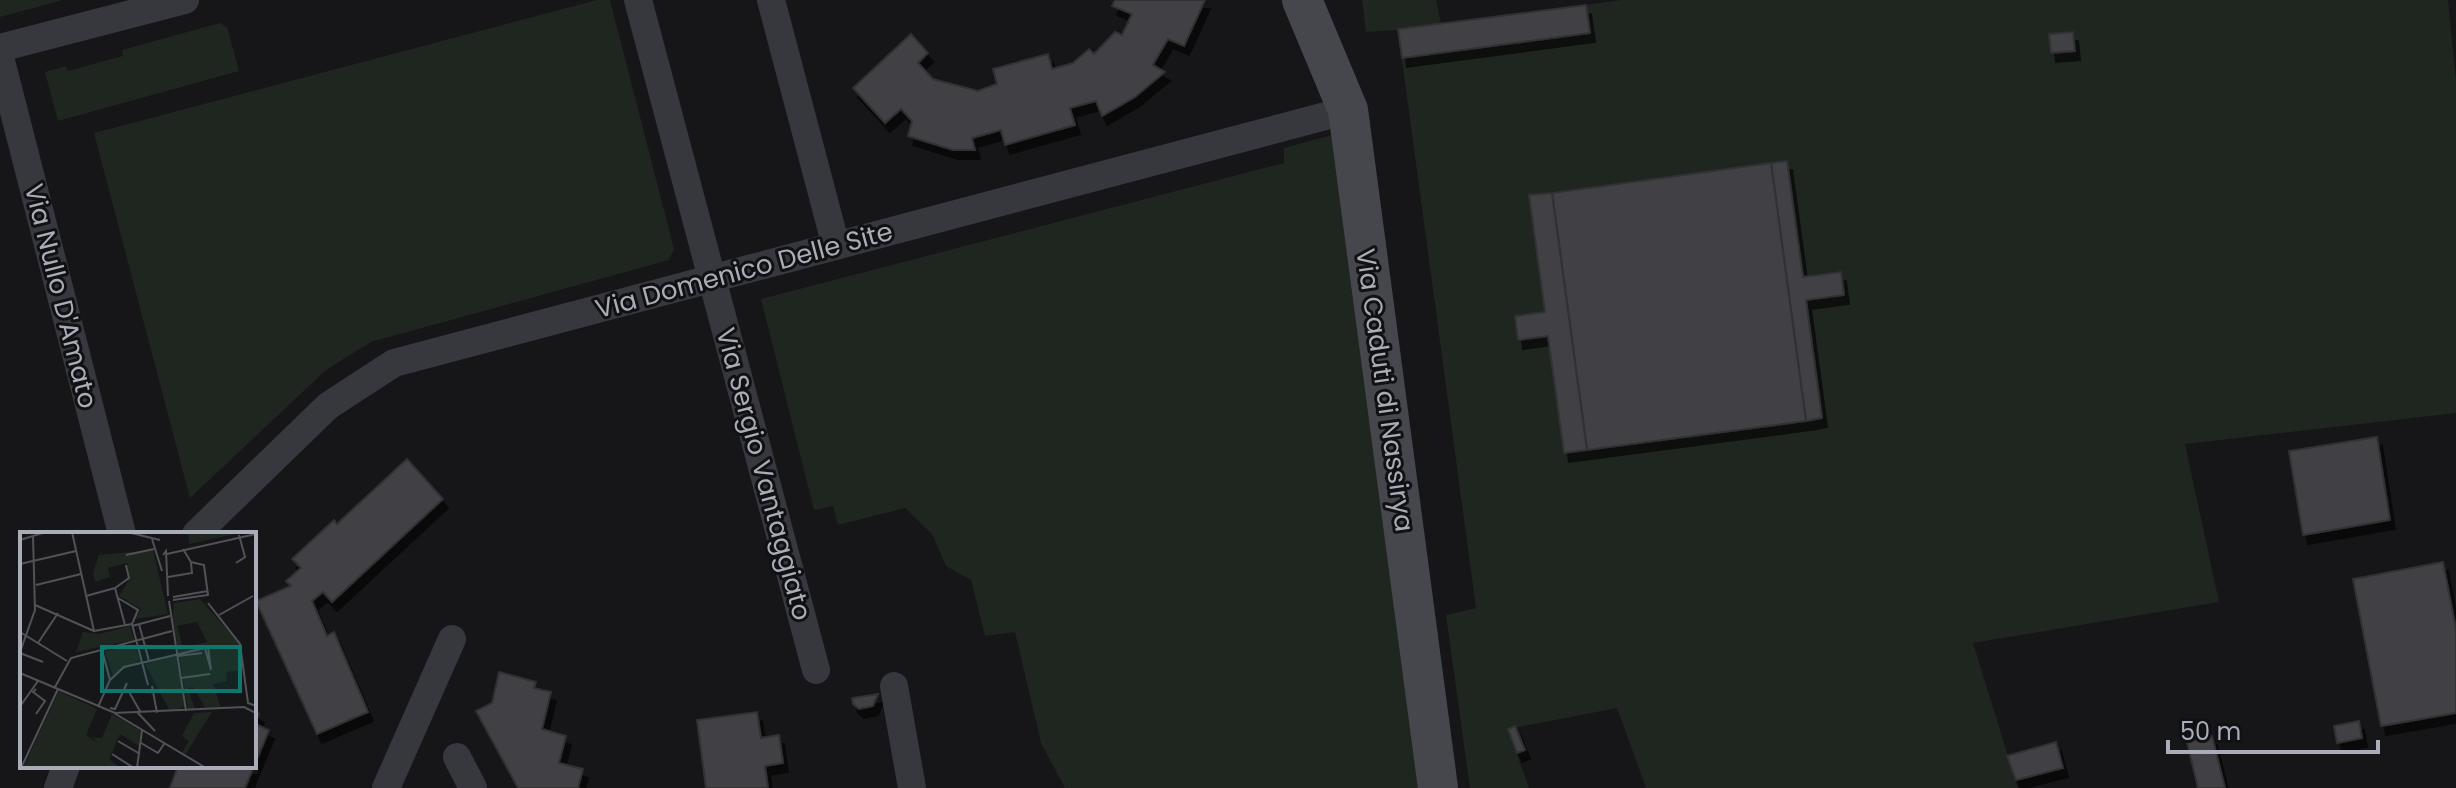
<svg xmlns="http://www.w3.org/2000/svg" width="2456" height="788" font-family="Poppins,sans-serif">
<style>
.green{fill:#1e261f}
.building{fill:#404145;stroke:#303034;stroke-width:2;filter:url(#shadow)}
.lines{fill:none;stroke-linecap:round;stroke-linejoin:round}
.street{stroke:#37383d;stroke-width:28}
.secondary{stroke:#45474d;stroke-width:40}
.labels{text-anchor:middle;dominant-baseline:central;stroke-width:6;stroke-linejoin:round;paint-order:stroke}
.street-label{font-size:26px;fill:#a8adb8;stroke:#111113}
.inset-road{fill:none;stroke:#505258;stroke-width:2}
.view{fill:#0f766e;fill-opacity:0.15;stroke:#0f766e;stroke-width:4}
.inset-edge{fill:none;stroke:#a8adb8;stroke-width:4}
</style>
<defs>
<filter id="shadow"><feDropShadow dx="5" dy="9" stdDeviation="0" flood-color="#0009"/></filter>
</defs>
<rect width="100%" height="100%" fill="#161618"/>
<g class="green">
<path d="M0,0H63L0,17Z"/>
<path d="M597,0H610L674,249L669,260L371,342L326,370L190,498L94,133Z"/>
<path d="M1362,0H1436L1441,24L1621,0H2448L2456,80V413L2185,444L2219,602L1973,643L2018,788H1646L1617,708L1508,729L1529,788H1470L1446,615L1476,608L1398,30L1366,32Z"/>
<path d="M220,23L227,27L239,71L58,121L45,72L66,66L68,71L123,56L122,50Z"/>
<path d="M1332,135L1422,788H1065L1041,743L1015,632L985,636L971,580L946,566L932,534L905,508L838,525L833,506L814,510L761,299L1284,163V148Z"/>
</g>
<g class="building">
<path d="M1115,0H1205L1184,46L1168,39L1155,61L1153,65L1165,72L1135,97L1102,116L1096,101L1070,108L1075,125L1005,145L1001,130L972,138L975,150H953L908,136L912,121L901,109L885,123L853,88L911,34L928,53L918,63L933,79L978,91L997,84L993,69L1048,54L1052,69L1073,63L1089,49L1094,54L1115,32L1122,35L1132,14L1112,6Z"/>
<path d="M1586,5L1590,33L1402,58L1398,29Z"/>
<path d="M2073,32L2075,51L2051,53L2049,34Z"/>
<path d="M1787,161L1803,277L1841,272L1844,295L1806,300L1822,418L1806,421L1771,163Z"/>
<path d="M1771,163L1806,421L1587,450L1552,193Z"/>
<path d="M1552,193L1587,450L1564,453L1548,336L1518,340L1515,316L1545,312L1529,195Z"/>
<path d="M2377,437L2390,520L2303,535L2289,451Z"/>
<path d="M407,459L443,499L332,602L323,592L312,601L327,636L334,632L368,712L317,734L256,601L291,586L286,581L301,568L292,559L334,520L337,524Z"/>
<path d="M2443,562L2456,629V713L2381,726L2353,579Z"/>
<path d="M499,672L536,682L534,688L551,692L542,729L566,736L559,763L583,769L578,788H518L476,711L492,703Z"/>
<path d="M878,694L873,706L859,709L853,704L852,698Z"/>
<path d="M254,711L259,714L255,724L269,730L245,788H170L178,766H254Z"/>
<path d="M757,712L761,738L779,735L783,763L765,766L768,788H706L697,720Z"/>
<path d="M2359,721L2362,738L2337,743L2334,726Z"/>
<path d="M1515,726L1525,750L1517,753L1508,729Z"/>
<path d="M2212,736L2225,788H2198L2187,742Z"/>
<path d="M2056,742L2063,768L2016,780L2007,756Z"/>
</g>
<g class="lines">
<g class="street">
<path d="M638,0L816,670"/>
<path d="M771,0L836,246"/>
<path d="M0,48L185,0"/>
<path d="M0,57L122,534"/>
<path d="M196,534L328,406L394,363L1348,110"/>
<path d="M894,686L912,788"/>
<path d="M457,757L473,788"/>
<path d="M58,788L66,766"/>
<path d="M386,788L452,639"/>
</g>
<path class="secondary" d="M1302,0L1348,110L1438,788"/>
</g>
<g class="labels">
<g class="street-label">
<text transform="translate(744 270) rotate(-15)">Via Domenico Delle Site</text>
<text transform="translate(61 296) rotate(76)">Via Nullo D'Amato</text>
<text transform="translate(1385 390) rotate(82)">Via Caduti di Nassirya</text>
<text transform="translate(764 474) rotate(75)">Via Sergio Vantaggiato</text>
</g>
</g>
<g transform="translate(20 532)">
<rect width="236" height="236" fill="#161618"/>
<path d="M168,0H225L169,12ZM133,18L148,82L115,87L121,77L99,64L110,46L107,31L88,36L90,45L75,50L73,41L79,23ZM180,67L218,110L222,138L206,140L207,149L193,152L201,176L186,177L173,155L168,156L175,178H168L153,86L154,71ZM177,90L187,110L163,116L157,94ZM110,94L114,108L56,120L63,100L79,102ZM116,115L120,129L93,143L85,119ZM157,123L164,175L150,179L125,132ZM39,159L77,177L66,203L78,211L72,205L82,206L92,182L120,198L119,214L100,202L89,227L100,236H3ZM192,180L165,223L162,221L169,209L162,204L174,181Z" fill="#1e261f" fill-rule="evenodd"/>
<path class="inset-road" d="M52,0L74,99L112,92M107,0L140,8M132,7L142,39M0,8L26,0M147,22L236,2M106,23L134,17M143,23L146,19L148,64M216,31L225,25L219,3M0,32L56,19M148,45L172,41L171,31M16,53L61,42M95,56L109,46L106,33M66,64L95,56L105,93M153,65L188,59M98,66L118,78L112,92M153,68L188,63L184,33L171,30L163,17M149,69L166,179M188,71L220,112L228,171L236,174M15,73L74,99M199,83L233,64M112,92L128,153M119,92L129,129M112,94L150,84M0,100L47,129M18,111L38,81M0,120L15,78L13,4M0,121L23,130M158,124L182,121M0,141L95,181L224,175L236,181M161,146L190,142M90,148L104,135L185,116L191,138L188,115L185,116M132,154L137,181M35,155L51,126L152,99M16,157L13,160L25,169L16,182M108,158L121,181M78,175L90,148L82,118M90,176L95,177L107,151M117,180L135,199M94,181L186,236M1,183V173L18,149M98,209L120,222M121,211L138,221L144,212M92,222L114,236M1,236L38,157M117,236L122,198"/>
<path class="view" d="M82,115H220V159H82Z"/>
<rect width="236" height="236" class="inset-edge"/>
</g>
<path d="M2168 740v12h210v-12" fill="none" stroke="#a8adb8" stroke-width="4"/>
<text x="2180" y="740" font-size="24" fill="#a8adb8" stroke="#111113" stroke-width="6" paint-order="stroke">50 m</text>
</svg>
